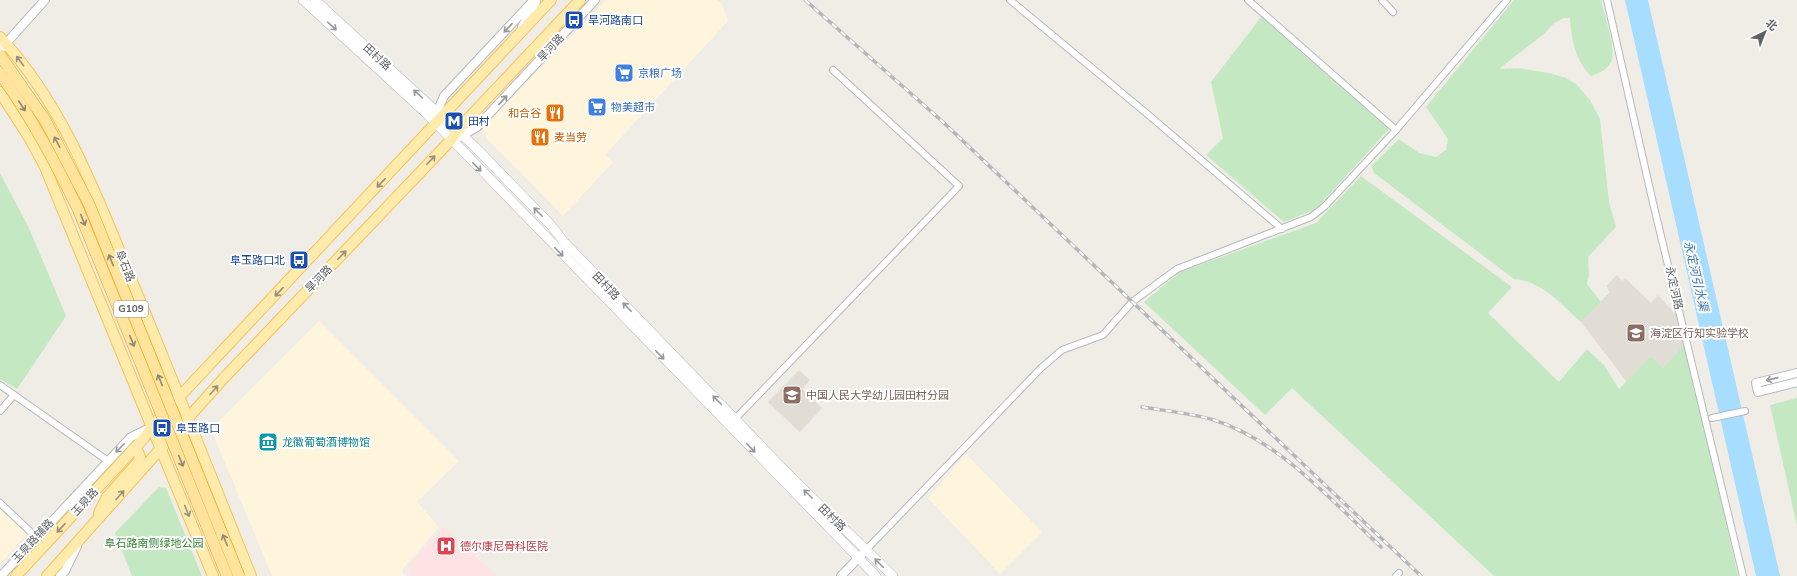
<svg xmlns="http://www.w3.org/2000/svg" width="1797" height="576" font-family="'Nunito Sans','Noto Sans SC',sans-serif">
<style>
.commercial{fill:#fff5dc}
.education{fill:#e1dcd4}
.medical{fill:#fde3e3}
.green{fill:#c4e9c2}
.water{fill:#a7deff}
.lines{fill:none;stroke-linecap:round;stroke-linejoin:round}
.minor-casing{stroke:#b6b9bd;stroke-width:8}
.tertiary-casing{stroke:#b6b9bd;stroke-width:10}
.secondary-casing{stroke:#b7bbc0;stroke-width:10}
.primary-casing{stroke:#f8c157;stroke-width:12}
.minor{stroke:#fff;stroke-width:6}
.tertiary{stroke:#fff;stroke-width:8}
.secondary{stroke:#fff;stroke-width:9}
.primary{stroke:#ffecac;stroke-width:10}
.rail-casing{stroke:#b5b6b7;stroke-width:3.5}
.rail{stroke:#fff;stroke-width:2;stroke-dasharray:6;stroke-linecap:butt}
.trunk-bridge-casing{stroke:#f69a00;stroke-width:12;stroke-linecap:butt}
.trunk-bridge{stroke:#ffe49d;stroke-width:11}
.oneway{stroke:#96999c}
.oneway2{stroke:#96927f}
.oneway3{stroke:#8e8977}
.labels{text-anchor:middle;dominant-baseline:central;stroke-width:4;stroke-linejoin:round;paint-order:stroke}
.shield{fill:#fff;stroke:#8e9195;stroke-width:1}
.shield-label{font-size:10px;font-weight:bold;fill:#5d6267}
.transit-label{font-size:11px;fill:#164399;stroke:#fff;text-anchor:start}
.street-label{font-size:11px;fill:#5d6267;stroke:#fff}
.shop-label{font-size:11px;fill:#366cbe;stroke:#fff;text-anchor:start}
.food-label{font-size:11px;fill:#c56008;stroke:#fff;text-anchor:end}
.education-label{font-size:11px;fill:#785e54;stroke:#fff;text-anchor:start}
.culture-label{font-size:11px;fill:#0d838f;stroke:#fff;text-anchor:start}
.park-label{font-size:11px;fill:#318330;stroke:#fff}
.health-label{font-size:11px;fill:#be3a42;stroke:#fff;text-anchor:start}
.water-label{font-size:12px;font-style:italic;fill:#3c7aae;stroke:#fff}
</style>
<rect width="100%" height="100%" fill="#f0ede6"/>
<g class="commercial">
<path d="M606,0H717L722,4L728,21L605,155L613,162L563,216L487,139L483,128Z"/>
<path d="M319,321L459,461L417,502L439,527L402,570L404,576H272L211,429Z"/>
<path d="M966,454L1042,532L1000,574L928,498Z"/>
<path d="M0,509L27,534L0,564Z"/>
</g>
<g class="education">
<path d="M1617,275L1622,281L1625,278L1651,303L1658,295L1679,318L1685,343L1663,368L1651,356L1627,382L1581,322L1610,292L1606,286Z"/>
<path d="M799,370L810,380L802,389L822,408L800,432L768,402Z"/>
</g>
<path class="medical" d="M444,527L497,576H410L408,566Z"/>
<g class="green">
<path d="M1514,0H1601C1604,13 1617,50 1611,62C1607,70 1599,73 1591,76C1576,62 1571,38 1570,18H1564L1554,23L1544,34L1499,69L1518,68L1549,73L1566,78L1576,84L1590,100L1600,119L1609,202L1616,227L1588,257L1589,275L1587,284L1601,302L1581,322C1561,304 1542,281 1514,279L1374,173L1371,166L1399,139L1419,153L1436,157L1446,150L1448,139L1426,107Z"/>
<path d="M1261,17L1389,129L1316,209L1284,222L1206,155L1223,138L1211,82Z"/>
<path d="M0,173L29,228L66,316L17,389L0,379Z"/>
<path d="M1361,176L1512,287L1488,313L1559,382L1587,349L1604,365L1619,389L1651,356L1663,368L1685,343L1738,576H1494L1292,388L1265,415L1144,302L1180,272L1316,223Z"/>
<path d="M1797,398V526L1770,405Z"/>
<path d="M159,487L166,488L202,576H132L115,533Z"/>
</g>
<path class="water" d="M1625,0H1648L1780,576H1756Z"/>
<g class="lines">
<g class="minor-casing">
<g id="minor">
<path d="M1010,0L1145,112L1282,229"/>
<path d="M1248,0L1396,130"/>
<path d="M1382,0L1393,12"/>
<path d="M1607,0L1653,203L1743,576"/>
<path d="M0,385L108,461"/>
<path d="M0,411L14,395"/>
<path d="M1712,418L1745,411"/>
<path d="M735,419L959,186L833,70"/>
<path d="M0,503L36,537"/>
<path d="M865,551L1041,368L1062,350L1103,335L1132,302L1177,269L1311,217L1325,206L1396,130L1507,0"/>
<path d="M1396,576L1399,573"/>
</g>
</g>
<g class="tertiary-casing">
<g id="tertiary">
<path d="M522,27L536,2"/>
<path d="M0,50L45,0"/>
<path d="M437,118V112L444,96L534,0"/>
<path d="M457,138L477,127L595,0"/>
<path d="M1797,373L1756,383L1758,392L1797,382"/>
<path d="M1,576L131,437L152,427"/>
<path d="M60,576L65,571L77,546"/>
<path d="M841,576L865,551"/>
</g>
</g>
<g class="secondary-casing">
<g id="secondary">
<path d="M303,0L428,115L876,576"/>
<path d="M315,0L474,146L550,224L564,242L795,481L893,576"/>
</g>
</g>
<g class="primary-casing">
<g id="primary">
<path d="M0,37C66,108 99,202 136,291C175,385 213,481 251,576"/>
<path d="M0,92L30,139L45,167L213,576"/>
<path d="M99,513L107,497L138,462L140,457L138,452L132,450"/>
<path d="M16,576L144,438L152,426L551,0"/>
<path d="M47,576L222,380L451,140L463,124L580,0"/>
</g>
</g>
<use href="#minor" class="minor"/>
<use href="#tertiary" class="tertiary"/>
<use href="#secondary" class="secondary"/>
<use href="#primary" class="primary"/>
<g class="rail-casing">
<g id="rail">
<path d="M805,0L943,122L1421,576"/>
<path d="M1142,407C1166,411 1191,413 1214,420C1280,441 1332,501 1381,547"/>
</g>
</g>
<use href="#rail" class="rail"/>
<g class="trunk-bridge-casing">
<g id="trunk-bridge">
<path d="M0,55L45,120L89,204L239,576"/>
<path d="M0,74C31,116 55,162 78,209L227,576"/>
</g>
</g>
<use href="#trunk-bridge" class="trunk-bridge"/>
</g>
<defs><path id="oneway-shaft" d="M-6 0H5M1.5-3L5.5 0L1.5 3" fill="none" stroke-width="1.6" stroke-linecap="round" stroke-linejoin="round"/></defs>
<g class="oneway">
<use href="#oneway-shaft" transform="translate(332 26) rotate(42)"/>
<use href="#oneway-shaft" transform="translate(508 28) rotate(133)"/>
<use href="#oneway-shaft" transform="translate(418 94) rotate(-138)"/>
<use href="#oneway-shaft" transform="translate(503 100) rotate(-47)"/>
<use href="#oneway-shaft" transform="translate(477 167) rotate(46)"/>
<use href="#oneway-shaft" transform="translate(538 212) rotate(-135)"/>
<use href="#oneway-shaft" transform="translate(559 252) rotate(46)"/>
<use href="#oneway-shaft" transform="translate(627 307) rotate(-134)"/>
<use href="#oneway-shaft" transform="translate(660 355) rotate(46)"/>
<use href="#oneway-shaft" transform="translate(1772 379) rotate(167)"/>
<use href="#oneway-shaft" transform="translate(717 400) rotate(-134)"/>
<use href="#oneway-shaft" transform="translate(120 448) rotate(135)"/>
<use href="#oneway-shaft" transform="translate(751 448) rotate(46)"/>
<use href="#oneway-shaft" transform="translate(808 494) rotate(-135)"/>
<use href="#oneway-shaft" transform="translate(879 563) rotate(-135)"/>
</g>
<g class="oneway2">
<use href="#oneway-shaft" transform="translate(20 61) rotate(-127)"/>
<use href="#oneway-shaft" transform="translate(431 160) rotate(-46)"/>
<use href="#oneway-shaft" transform="translate(381 183) rotate(133)"/>
<use href="#oneway-shaft" transform="translate(342 255) rotate(-46)"/>
<use href="#oneway-shaft" transform="translate(279 292) rotate(133)"/>
<use href="#oneway-shaft" transform="translate(214 390) rotate(-48)"/>
<use href="#oneway-shaft" transform="translate(120 495) rotate(-48)"/>
<use href="#oneway-shaft" transform="translate(187 511) rotate(68)"/>
<use href="#oneway-shaft" transform="translate(61 528) rotate(133)"/>
</g>
<g class="oneway3">
<use href="#oneway-shaft" transform="translate(22 106) rotate(57)"/>
<use href="#oneway-shaft" transform="translate(57 142) rotate(-118)"/>
<use href="#oneway-shaft" transform="translate(83 220) rotate(68)"/>
<use href="#oneway-shaft" transform="translate(111 260) rotate(-112)"/>
<use href="#oneway-shaft" transform="translate(132 341) rotate(68)"/>
<use href="#oneway-shaft" transform="translate(160 380) rotate(-112)"/>
<use href="#oneway-shaft" transform="translate(181 461) rotate(68)"/>
<use href="#oneway-shaft" transform="translate(225 540) rotate(-112)"/>
</g>
<defs>
<g id="bus-square" transform="scale(1)"><rect x="-9" y="-9" width="18" height="18" rx="4" fill="#1a4fb4" stroke="#fff"/><path d="M-5-6H5V4H4V6H2V4H-2V6H-4V4H-5ZM-3.5-4V0h7V-4ZM-3.5 1.2v1.5H-2V1.2ZM2 1.2v1.5H3.5V1.2Z" fill="#fff"/></g>
<g id="supermarket-square" transform="scale(1)"><rect x="-9" y="-9" width="18" height="18" rx="4" fill="#3f7fe0" stroke="#fff"/><path d="M-6-5.5h2.5l.6 2H6L4.5 2H-2.5L-4.4-4H-6ZM-1.5 3.2a1.3 1.3 0 1 0 .1 0ZM3 3.2a1.3 1.3 0 1 0 .1 0Z" fill="#fff"/></g>
<g id="restaurant-square" transform="scale(1)"><rect x="-9" y="-9" width="18" height="18" rx="4" fill="#e8710a" stroke="#fff"/><path d="M-5-6h1v4h1v-4h1v4h1v-4h1v5L-1.5 .5V6h-2V.5L-5-1ZM5-6V6H3V1.5H1.5Q1.5-4 5-6Z" fill="#fff"/></g>
<g id="metro-square" transform="scale(1)"><rect x="-9" y="-9" width="18" height="18" rx="4" fill="#1a4fb4" stroke="#fff"/><path d="M-5.5 5V-5H-3L0 0L3-5H5.5V5H3V-.5L0 4L-3-.5V5Z" fill="#fff"/></g>
<g id="school-square" transform="scale(1)"><rect x="-9" y="-9" width="18" height="18" rx="4" fill="#8d6e63" stroke="#fff"/><path d="M0-5L7-2L0 1L-7-2ZM-4 1L0 2.5L4 1V4Q0 6-4 4Z" fill="#fff"/></g>
<g id="museum-square" transform="scale(1)"><rect x="-9" y="-9" width="18" height="18" rx="4" fill="#0f9aa8" stroke="#fff"/><path d="M0-6L6-3V-2H-6V-3ZM-5-1h2V3h-2ZM-1-1h2V3h-2ZM3-1h2V3H3ZM-6 4H6V6H-6Z" fill="#fff"/></g>
<g id="hospital-square" transform="scale(1)"><rect x="-9" y="-9" width="18" height="18" rx="4" fill="#e0444e" stroke="#fff"/><path d="M-5-5h3v3.5h4V-5h3V5h-3V1.5h-4V5h-3Z" fill="#fff"/></g>
</defs>
<g fill-rule="evenodd">
<use href="#bus-square" x="574" y="20"/>
<use href="#supermarket-square" x="624" y="73"/>
<use href="#supermarket-square" x="597" y="107"/>
<use href="#restaurant-square" x="555" y="113"/>
<use href="#metro-square" x="454" y="121"/>
<use href="#restaurant-square" x="540" y="137"/>
<use href="#bus-square" x="299" y="260"/>
<use href="#school-square" x="1636" y="333"/>
<use href="#school-square" x="792" y="395"/>
<use href="#bus-square" x="162" y="428"/>
<use href="#museum-square" x="268" y="442"/>
<use href="#hospital-square" x="446" y="546"/>
</g>
<g class="labels">
<rect class="shield" x="114" y="301" width="34" height="16" rx="3"/>
<g class="shield-label">
<text x="131" y="309">G109</text>
</g>
<g class="transit-label">
<text x="588" y="20">旱河路南口</text>
<text x="468" y="121">田村</text>
<text x="285" y="260" text-anchor="end">阜玉路口北</text>
<text x="176" y="428">阜玉路口</text>
</g>
<g class="street-label">
<text transform="translate(551 48) rotate(-47)">旱河路</text>
<text transform="translate(377 57) rotate(42)">田村路</text>
<text transform="translate(125 266) rotate(68)">阜石路</text>
<text transform="translate(319 279) rotate(-46)">旱河路</text>
<text transform="translate(606 286) rotate(46)">田村路</text>
<text transform="translate(1674 288) rotate(77)">永定河路</text>
<text transform="translate(85 502) rotate(-47)">玉泉路</text>
<text transform="translate(832 518) rotate(45)">田村路</text>
<text transform="translate(33 541) rotate(-47)">玉泉路辅路</text>
</g>
<g class="shop-label">
<text x="638" y="73">京粮广场</text>
<text x="611" y="107">物美超市</text>
</g>
<g class="food-label">
<text x="541" y="113">和合谷</text>
<text x="554" y="137" text-anchor="start">麦当劳</text>
</g>
<g class="education-label">
<text x="1650" y="333">海淀区行知实验学校</text>
<text x="806" y="395">中国人民大学幼儿园田村分园</text>
</g>
<g class="culture-label">
<text x="282" y="442">龙徽葡萄酒博物馆</text>
</g>
<g class="park-label">
<text x="154" y="543">阜石路南侧绿地公园</text>
</g>
<g class="health-label">
<text x="460" y="546">德尔康尼骨科医院</text>
</g>
<g class="water-label">
<text transform="translate(1696 276) rotate(77)">永定河引水渠</text>
</g>
</g>
<g transform="translate(1765 32) rotate(43)" stroke="#ffffff" stroke-width="3" paint-order="stroke">
<path d="M0-3L7 15L0 10L-7 15Z" fill="#5d6267"/>
<text y="-6" font-size="11" font-weight="bold" text-anchor="middle" fill="#5d6267">北</text>
</g>
</svg>
